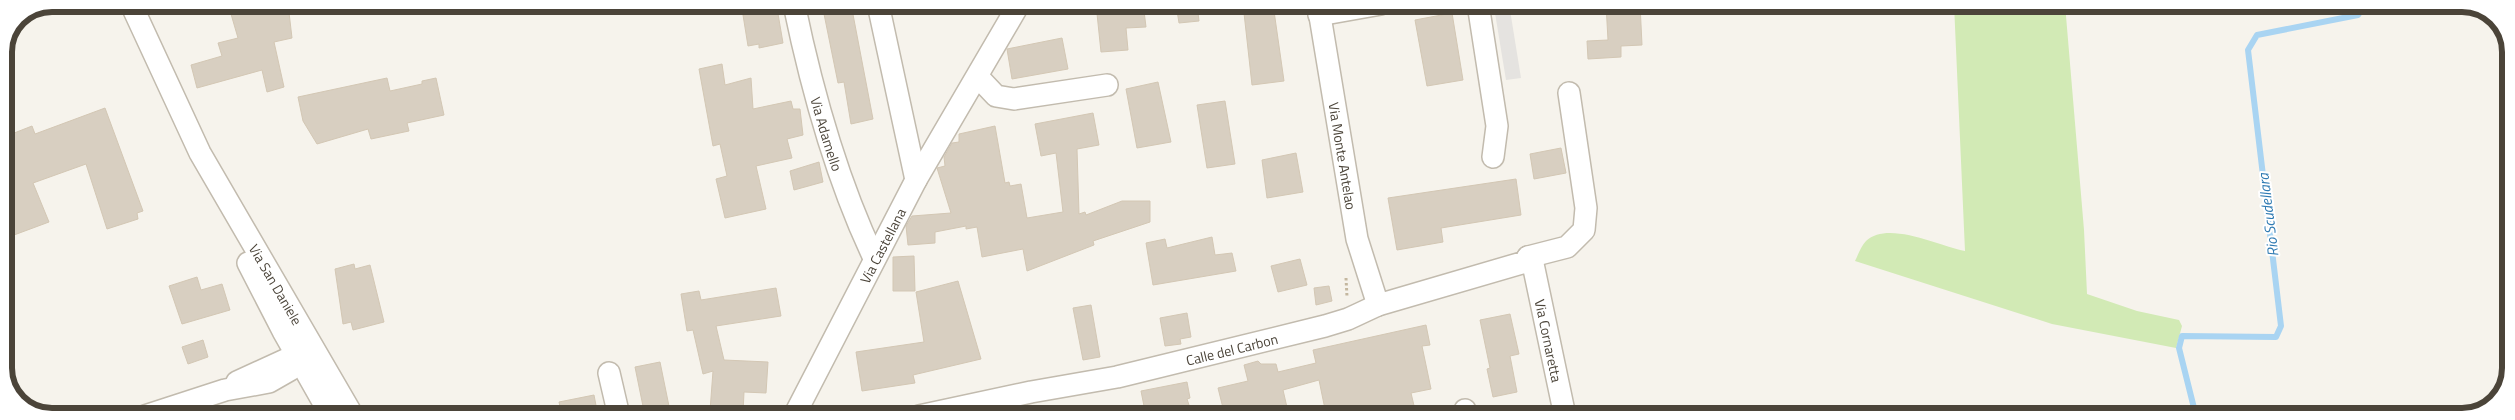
<svg xmlns="http://www.w3.org/2000/svg" width="2515" height="420" font-family="'Titillium Web',sans-serif">
<style>
.green{fill:#d2eab5}
.parking{fill:#e5e3e0}
.lines{fill:none;stroke-linecap:round;stroke-linejoin:round}
.stream{stroke:#a9d4f2;stroke-width:6}
.building{fill:#d8cfc1;stroke:#d3c7b4}
.minor-casing{stroke:#c2bbae;stroke-width:24}
.path{stroke:#c4b79f;stroke-width:3;stroke-dasharray:2.5 2.5;stroke-linecap:butt}
.minor{stroke:#fff;stroke-width:21}
.labels{text-anchor:middle;dominant-baseline:central;stroke-width:4;stroke-linejoin:round;paint-order:stroke}
.street-label{font-size:14px;fill:#4b4439;stroke:#fff}
.water-label{font-size:15px;font-style:italic;fill:#2e7ab2;stroke:#fff}
.rim{fill:none;stroke:#4b4439;stroke-width:6}
</style>
<rect width="100%" height="100%" fill="#f6f3ec"/>
<path class="green" d="M1954,4H2065L2084,230L2087,294L2137,311L2179,320L2182,326L2176,348L2052,324L1855,261C1858,255 1861,246 1866,241C1888,220 1939,246 1965,251Z"/>
<path class="parking" d="M1510,10L1521,78L1506,80L1495,13Z"/>
<g class="lines">
<path class="stream" d="M2196,416L2179,348L2182,336L2276,337L2281,326L2248,50L2257,35L2358,15L2366,4"/>
</g>
<g class="building">
<path d="M263,4H288L292,38L274,42L284,87L267,92L262,70L197,88L191,65L222,56L218,43L238,38L231,14L263,6Z"/>
<path d="M851,4L873,119L851,124L844,82L838,83L823,9Z"/>
<path d="M1096,4H1116V14L1144,11L1146,27L1126,28L1128,50L1101,52Z"/>
<path d="M1176,4H1197L1199,21L1179,23Z"/>
<path d="M1243,4H1273L1284,81L1252,85Z"/>
<path d="M1606,4H1640L1642,45L1621,46V57L1588,59L1587,41L1608,40Z"/>
<path d="M777,8L783,43L759,48V44L748,46L743,15Z"/>
<path d="M1452,13L1463,80L1427,86L1415,20Z"/>
<path d="M1062,38L1068,69L1012,79L1007,49Z"/>
<path d="M722,64L725,85L751,78L753,109L791,101L793,109H800L803,135L787,139L792,158L756,166L766,209L725,218L716,179L727,176L720,144L713,146L699,69Z"/>
<path d="M387,78L390,91L422,84V81L436,78L444,115L407,123L409,131L371,139L368,129L317,144L303,121L298,97Z"/>
<path d="M1158,82L1171,142L1137,148L1126,89Z"/>
<path d="M1225,101L1235,164L1207,168L1197,105Z"/>
<path d="M105,108L143,211L137,213L138,219L107,229L86,164L33,183L49,222L14,235L4,209V137L32,126L35,134Z"/>
<path d="M1093,113L1099,145L1077,149L1079,214L1085,212L1086,215L1122,201H1150V222L1093,241L1094,245L1027,271L1023,249L982,257L977,227L966,229V226L935,232V243L908,245L906,226L912,216L951,213L937,168L945,166L944,157L952,143L959,142V134L995,126L1005,183L1009,182L1010,186L1021,184L1027,218L1063,212L1056,153L1041,156L1035,124Z"/>
<path d="M1561,148L1566,173L1534,179L1530,154Z"/>
<path d="M1296,153L1303,192L1267,198L1262,160Z"/>
<path d="M819,162L823,182L794,190L790,171Z"/>
<path d="M1516,179L1521,215L1441,228L1443,242L1397,250L1388,198Z"/>
<path d="M1212,237L1215,255L1232,253L1236,271L1153,285L1146,243L1165,239L1167,248Z"/>
<path d="M914,256L915,291H893V257Z"/>
<path d="M1300,259L1307,285L1278,292L1271,266Z"/>
<path d="M354,264L355,269L370,265L384,322L353,330L351,322L343,324L335,269Z"/>
<path d="M197,277L201,290L222,284L230,310L182,324L169,286Z"/>
<path d="M958,281L981,359L913,375L915,383L862,391L856,352L924,342L916,292Z"/>
<path d="M1329,286L1332,301L1316,305L1314,288Z"/>
<path d="M776,288L781,316L716,326L724,360L768,362L766,393L744,392L743,413L710,411L713,371L703,374L693,330L687,331L681,294L699,291L701,300Z"/>
<path d="M1091,305L1100,357L1083,360L1073,308Z"/>
<path d="M1187,313L1191,337L1180,339L1181,344L1165,346L1160,318Z"/>
<path d="M1510,314L1519,354L1510,356L1517,392L1493,397L1487,369L1490,368L1480,320Z"/>
<path d="M1426,325L1430,345L1422,346L1431,389L1411,393L1416,414L1369,416L1367,406L1326,414L1319,380L1283,390L1289,416H1225L1218,388L1248,381L1244,365L1258,361L1261,364H1276L1278,372L1316,363L1313,350Z"/>
<path d="M203,340L208,357L188,364L182,347Z"/>
<path d="M660,362L671,416H645L635,367Z"/>
<path d="M1187,382L1190,398L1187,399L1191,411L1185,412V416H1146L1141,391Z"/>
<path d="M594,395L598,416H562L559,402Z"/>
</g>
<g class="lines">
<g class="minor-casing">
<g id="minor">
<path id="s1" d="M131,4L200,153L353,416"/>
<path id="s2" d="M794,4C812,91 836,178 874,258"/>
<path d="M878,4L916,180"/>
<path id="s3" d="M1318,4L1357,239L1378,305"/>
<path d="M1478,4L1497,126L1493,157"/>
<path d="M1319,15L1381,4"/>
<path d="M978,77L996,96L1014,99L1107,85"/>
<path d="M1528,257L1567,247L1584,230L1586,208L1569,93"/>
<path d="M248,263L283,331L331,416"/>
<path d="M609,373L619,416"/>
<path d="M237,382L296,355"/>
<path d="M1465,410L1467,416"/>
<path d="M145,416L225,390L269,382L290,370L299,360L301,348"/>
<path id="s4" d="M794,416L916,180L1019,4"/>
<path id="s5" d="M919,416L1031,392L1117,377L1325,326L1348,319L1378,305L1525,262L1528,257L1533,264L1565,416"/>
</g>
</g>
<path class="path" d="M1346,278L1347,297"/>
<use href="#minor" class="minor"/>
</g>
<g class="labels">
<g class="street-label">
<text stroke="none"><textPath href="#s2" startOffset="134">Via Adamello</textPath></text>
<text stroke="none"><textPath href="#s3" startOffset="154">Via Monte Antelao</textPath></text>
<text stroke="none"><textPath href="#s4" startOffset="192">Via Castellana</textPath></text>
<text stroke="none"><textPath href="#s1" startOffset="316">Via San Daniele</textPath></text>
<text stroke="none"><textPath href="#s5" startOffset="719">Via Cornaretta</textPath></text>
<text stroke="none"><textPath href="#s5" startOffset="320">Calle del Carbon</textPath></text>
</g>
<g class="water-label">
<text transform="translate(2268 215) rotate(-97)">Rio Scudellara</text>
</g>
</g>
<path d="M0 0H2515V420H0ZM52 12H2462A40 40 0 0 1 2502 52V368A40 40 0 0 1 2462 408H52A40 40 0 0 1 12 368V52A40 40 0 0 1 52 12Z" fill="#fff" fill-rule="evenodd"/>
<path class="rim" d="M52 12H2462A40 40 0 0 1 2502 52V368A40 40 0 0 1 2462 408H52A40 40 0 0 1 12 368V52A40 40 0 0 1 52 12Z"/>
</svg>
